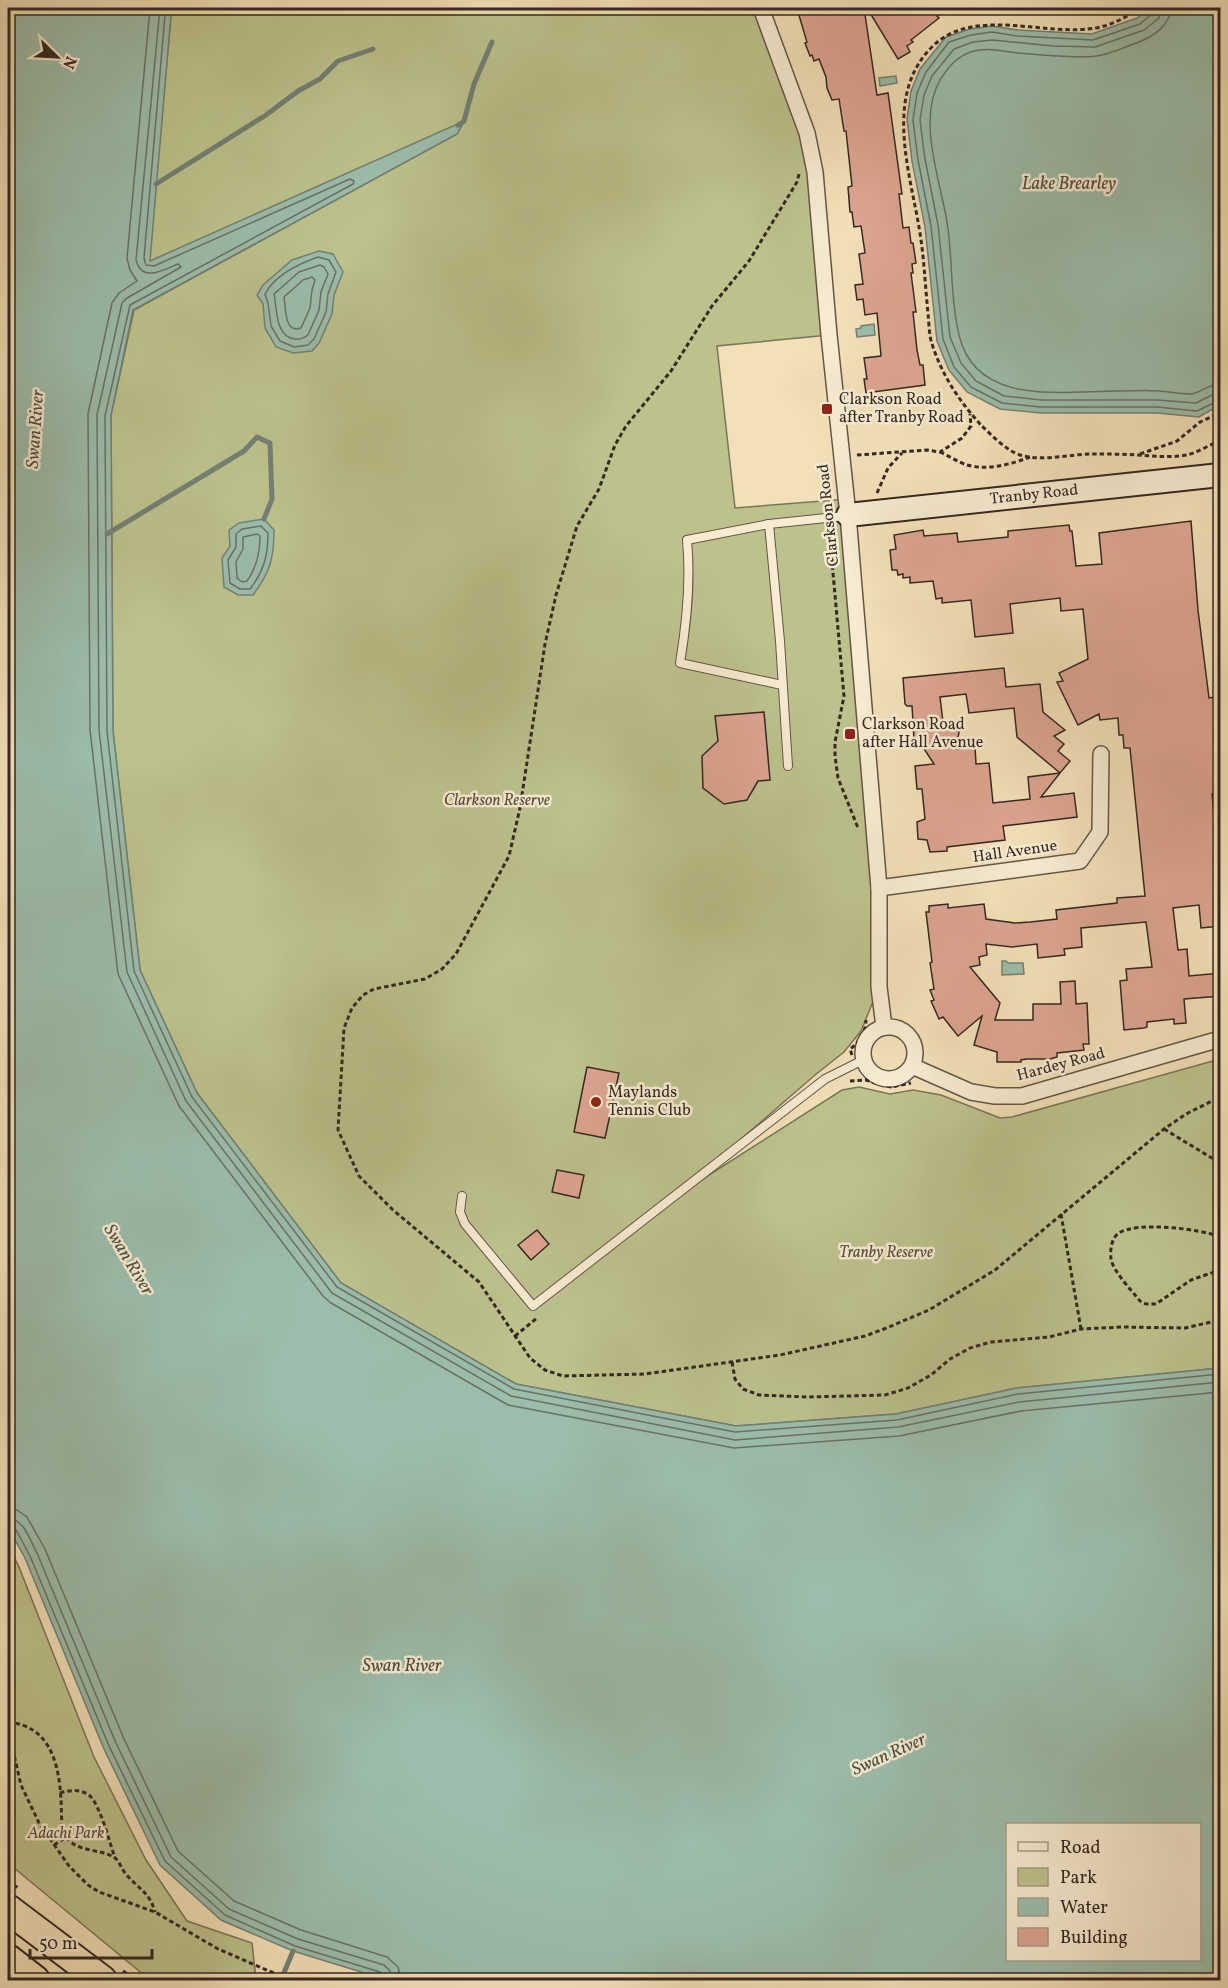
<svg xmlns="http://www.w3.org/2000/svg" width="1228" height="1988" font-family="Vollkorn,serif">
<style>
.green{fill:#bdc28d;stroke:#787558;stroke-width:1.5}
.water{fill:#9cbdab;stroke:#728175;stroke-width:1.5;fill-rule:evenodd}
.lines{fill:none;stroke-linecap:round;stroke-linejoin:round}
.shore{stroke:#687267;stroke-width:1.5}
.stream{stroke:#728175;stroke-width:5}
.building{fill:#dca490;stroke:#342823;stroke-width:1.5}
.lane-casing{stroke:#645648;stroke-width:10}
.street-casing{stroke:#645648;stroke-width:18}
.secondary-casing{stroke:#342823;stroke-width:26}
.highway-casing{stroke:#342823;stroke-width:32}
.path{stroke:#342823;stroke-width:3;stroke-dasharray:4.5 3;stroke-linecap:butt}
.lane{stroke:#f7ebd1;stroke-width:8}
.street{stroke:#f7ebd1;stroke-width:15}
.secondary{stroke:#f7ebd1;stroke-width:22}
.highway{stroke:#f3e0b8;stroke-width:28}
.poi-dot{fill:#8f2418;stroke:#f7ebd1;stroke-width:2}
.labels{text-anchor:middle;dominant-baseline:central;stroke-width:5;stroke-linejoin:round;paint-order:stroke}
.poi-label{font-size:16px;fill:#342823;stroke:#f7ebd1;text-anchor:start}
.street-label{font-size:16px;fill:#342823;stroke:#f7ebd1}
.park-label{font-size:16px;font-style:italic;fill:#564e3e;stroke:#f7ebd1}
.water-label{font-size:18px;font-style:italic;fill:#4e4d45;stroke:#f7ebd1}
</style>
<rect width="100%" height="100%" fill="#f3e0b8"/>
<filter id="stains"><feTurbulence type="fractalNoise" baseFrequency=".00333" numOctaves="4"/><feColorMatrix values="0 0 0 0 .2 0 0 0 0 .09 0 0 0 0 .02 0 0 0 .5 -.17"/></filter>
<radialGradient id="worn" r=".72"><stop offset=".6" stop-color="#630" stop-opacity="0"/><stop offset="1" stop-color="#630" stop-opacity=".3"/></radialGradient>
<g class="green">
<path d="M174,8H758L805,134L829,335L717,346L735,508L847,499L879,987L861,1031L844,1052L815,1075L673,1198L842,1090L859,1087L890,1094L913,1090L941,1095L1000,1118L1012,1117L1220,1059V1368L1017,1388L896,1414L736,1426L516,1384L341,1283L197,1093L140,970L113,731L111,415L134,310L457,134L464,122L149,262L171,15Z"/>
<path d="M8,1545L19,1567L94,1757L146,1860L187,1921L252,1943L256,1980H150L8,1863Z"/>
</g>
<g class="water">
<path d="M8,8H174L171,15L150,261L464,121L457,134L133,310L111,415L113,731L140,970L197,1093L341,1283L516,1384L736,1426L896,1414L1017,1388L1220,1368V1980H387L293,1951L221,1920L160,1865L104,1749L25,1558L8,1527ZM1008,1824H1200V1960H1008Z"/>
<path d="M1151,8H1220V405L1199,417L1157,413H1041L1000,409L967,392L949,370L937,341L925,227L912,161L907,119L911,91L920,69L946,37L970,29L992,26L1018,30L1092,34L1137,18Z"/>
<path d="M896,76L897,83L880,86L879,78Z"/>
<path d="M319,251L333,254L343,272L334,295L332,314L319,343L312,351L293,353L276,347L265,328L263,304L257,295L263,285L292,260Z"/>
<path d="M874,324L875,335L857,337L856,329L861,328V326Z"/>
<path d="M264,519L274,530C274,559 270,572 253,595H238L224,587L222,558L230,546L229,530L239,523Z"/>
<path d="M1006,961L1008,963H1023L1024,974L1002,975V961Z"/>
</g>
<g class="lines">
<g class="shore">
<path d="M150,8L127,258L130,270L137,281L119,293L112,303L88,414L90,730L118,974L179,1106L323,1296L331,1303L508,1405L734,1448L899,1436L1021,1411L1220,1392"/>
<path d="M160,8L136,260C142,283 163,270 178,264L181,267L127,298L122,303L97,415L99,730L127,972L186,1101L332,1293L511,1396L735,1440L898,1427L1019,1402L1220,1382"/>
<path d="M168,8L165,15L144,258L146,265L154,266L350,179L354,181L353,184L130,305L105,416L107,731L134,971L192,1097L337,1287L514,1389L735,1432L897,1420L1018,1394L1220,1374"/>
<path d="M1154,8L1152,14L1140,24L1093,40L1017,36L992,32L971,35L949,42L926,72L917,93L913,120L918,160L931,226L943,339L954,367L971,387L1002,403L1041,407H1157L1197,411L1220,400"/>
<path d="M1161,8L1159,18L1144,30L1095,47L1053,46L992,40L973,42L954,49L932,76L924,95L920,120L925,159L938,225L950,337L961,363L976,381L1004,396L1041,400H1157L1196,403L1214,394L1220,393"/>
<path d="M1171,8C1170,25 1154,36 1139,42C1125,47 1111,54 1096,56C1073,59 1042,55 1019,53C1003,52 989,47 974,51C958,55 949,66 940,80C917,120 940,179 947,222C953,259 950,298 959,335C976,407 1062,391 1118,391C1132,391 1146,390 1159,391C1170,392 1180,394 1191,394C1201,393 1209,384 1220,384"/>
<path d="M318,257L329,260L336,272L328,294L326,312L314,339L308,345L294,347L280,341L271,326L268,303L265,294C275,275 298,264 318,257Z"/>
<path d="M320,265L324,267L328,274L321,292L319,310L308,335C304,338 300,340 295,339C275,337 277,308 274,294L299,272Z"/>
<path d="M312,277L315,280L312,290L310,308L301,328C284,334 286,308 284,297L303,280Z"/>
<path d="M261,526L268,533C268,555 264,571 250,589H240L230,583L228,560L236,547V534L242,529Z"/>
<path d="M257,534L260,536C260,553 257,567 247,581L242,582L237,578L236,562L243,549V537Z"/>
<path d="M8,1509L17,1510L27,1517L45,1549L124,1739L178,1851L234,1901L301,1930L387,1957L398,1967L401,1980"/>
<path d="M8,1518C24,1519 30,1540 37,1553L116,1743L171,1857L229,1909L298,1939L384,1965L390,1971L392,1980"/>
<path d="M8,1525L15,1528L30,1556L109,1746L165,1861L225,1915L295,1946L380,1972L383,1975L384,1980"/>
</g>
<g class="stream">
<path d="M458,125L464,121L474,84L492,42"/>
<path d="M156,184L266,115L298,91L320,79L338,61L373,49"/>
<path d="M107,534L244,451L257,437L270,443L272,499L264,519"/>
<path d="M281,1980L293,1951"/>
</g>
</g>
<g class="building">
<path d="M810,8H864L877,95L888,93L902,194H899L903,228L909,227L911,243H913L916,263L912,264L913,273H911L916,312H913L917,350L920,365H923L925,385L866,393L864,379H867L864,358L881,356L877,313L865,315L863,299L857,300L855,285L863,284L859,254L865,253L861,226L854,227L852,212H850L848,187L852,186L846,131H844L839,99L832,100L827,88L826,77L819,59L814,61L812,55L810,56L805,43L807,42L798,12Z"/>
<path d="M867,8H948L937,16L939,18L911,40L913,42L907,46L910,52L898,59Z"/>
<path d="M1191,521L1198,610L1209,698L1221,696V754H1215L1218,794H1212L1217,846H1221V926L1201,928L1199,905L1173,908L1178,950L1187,949L1189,976L1221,973V996L1184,999L1186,1023L1174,1024V1019L1147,1022V1027L1144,1028L1124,1030L1120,981L1127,980L1126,969L1152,967L1146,922L1081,928L1082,947L1064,949L1065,955L1038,958L1037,944L1012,947L986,944L987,955L979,957L980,965L970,967L1000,1003L995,1020H1033V1004H1061L1060,982L1075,981L1076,1004L1087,1003L1089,1044H1083L1084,1050L1057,1053V1057L1050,1059H1027L1021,1060V1062H997V1052L974,1045L982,1016L958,1036L943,1017L939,1019L931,1001L934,1000L930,990L934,989L930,963L932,962L926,912H929V906L948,904V908L984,904L986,919L1015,923L1030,922L1057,919L1056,910L1117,903V898L1145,896L1130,748H1124L1123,735H1119L1118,718L1100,720L1099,714L1078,725L1057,682L1063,681L1059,673L1088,659L1083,609L1061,611L1060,598L1010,604L1013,633L975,637L971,600L942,603V598L936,599L933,581L910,583V577L903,578V574L898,575L897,570H892L890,550L896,549L894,535L923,530L924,536L957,533L958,542L1008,537V531L1069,525L1070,531H1072L1076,566L1102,564L1099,533Z"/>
<path d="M1004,668L1006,687L1040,684L1043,712L1065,730L1054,736L1064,744L1058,751L1070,761L1060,773L1017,737L1014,708L969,713L966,694L940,697L943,722L958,721L959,732L956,749L975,747L976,764L989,763L993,803L1030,799L1028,777L1060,773L1041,797L1074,793L1077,817L1003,826L1005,840L947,847V851L930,852L927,840L918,839L917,822L925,819L922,789H917L915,766L934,764L917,738L914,739L912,706H907L905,704L903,678Z"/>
<path d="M764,712L770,780L758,781L747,800L724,804L703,788L702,756L718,741L715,716Z"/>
<path d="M587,1067L619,1073L605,1138L574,1132Z"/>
<path d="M557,1170L584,1175L579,1198L552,1192Z"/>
<path d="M537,1230L549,1244L531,1260L518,1245Z"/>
</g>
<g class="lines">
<g class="lane-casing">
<g id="lane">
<path d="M769,524L687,540C691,582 687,621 680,663L782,685"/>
<path d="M788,766L780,641L769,524L845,516"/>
<path d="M462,1196L460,1212L465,1224L533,1306L825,1079L863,1060"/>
</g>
</g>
<g class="street-casing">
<g id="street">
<path d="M761,8L807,133L815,172L829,335L848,515L879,888V987L884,1027"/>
<path d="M879,888L1080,861L1100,832L1101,754"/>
<circle cx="889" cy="1053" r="26"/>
<path d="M912,1066L971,1092L995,1096H1022L1220,1039"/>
</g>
</g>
<g class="secondary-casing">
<path id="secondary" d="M848,515L1220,475"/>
</g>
<g class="highway-casing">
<g id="highway">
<path d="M8,1909L102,1980"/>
<path d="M8,1959L35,1980"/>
</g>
</g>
<g class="path">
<path d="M1140,8C1127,17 1112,25 1096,28C1045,37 974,6 933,46C884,93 909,169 919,227C924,255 925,284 928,313C929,323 929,335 932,344C942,375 959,401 981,425C990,434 1007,451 1020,455C1043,462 1069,454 1092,454C1107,454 1123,454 1138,455C1154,456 1170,458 1187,455C1198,452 1210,445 1220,440"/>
<path d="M799,174L797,182L749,261L712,306L671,371L626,426L615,445L599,489L577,526L556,595L545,644L520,808L509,856L456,954L442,969L425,979L374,989L363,995L352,1008L344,1028L338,1130L359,1176L393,1210L479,1282L530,1358L545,1370L563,1376L645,1374L780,1355L865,1336L884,1329L929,1310L995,1270L1164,1129L1186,1114L1220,1097"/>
<path d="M940,452C949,456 958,462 967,465C987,471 1012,464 1030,457"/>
<path d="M1140,454L1177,441L1200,422L1220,413"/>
<path d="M857,455L927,450L940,452L962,438L971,426L970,414"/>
<path d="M877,493L888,468L902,453"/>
<path d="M829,528L844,696L835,742V756L838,778L858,828"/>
<path d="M852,1055L850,1049C861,1041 865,1034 866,1020"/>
<path d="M850,1081L866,1080L891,1087L911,1083"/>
<path d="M1164,1129L1220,1163"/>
<path d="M1061,1214L1081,1329"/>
<path d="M1220,1237C1202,1229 1137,1221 1119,1233C1111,1238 1110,1251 1111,1259C1113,1271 1132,1291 1140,1301L1146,1304H1156L1191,1280L1220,1270"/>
<path d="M515,1336L537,1318"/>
<path d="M732,1362L735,1379L743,1389L759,1395L808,1397L885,1395L908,1388L931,1375L950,1359L970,1348L991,1342L1049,1337L1081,1329L1122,1327L1185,1328L1220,1320"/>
<path d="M8,1660L12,1668L11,1722L14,1755L21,1785L39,1823L69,1866L88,1885L99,1892L155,1912L218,1949L290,1980"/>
<path d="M8,1722C50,1726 59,1763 61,1800C62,1811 60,1826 66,1836C75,1853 101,1848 115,1858C119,1861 122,1869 125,1873C138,1889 149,1891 155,1912"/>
<path d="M60,1793C70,1790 80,1789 89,1795C100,1804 110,1844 115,1858"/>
<path d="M54,1845L71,1834"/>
<path d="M8,1880L19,1889"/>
<path d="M123,1971L136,1980"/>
</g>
<use href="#lane" class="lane"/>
<use href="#street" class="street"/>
<use href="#secondary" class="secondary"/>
<use href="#highway" class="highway"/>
</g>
<g class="poi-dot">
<rect x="821" y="403" width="12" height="12" rx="3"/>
<rect x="844" y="728" width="12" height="12" rx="3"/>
<circle cx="596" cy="1102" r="6"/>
</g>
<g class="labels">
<g class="poi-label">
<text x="839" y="400">Clarkson Road<tspan x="839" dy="18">after Tranby Road</tspan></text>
<text x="862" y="725">Clarkson Road<tspan x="862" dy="18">after Hall Avenue</tspan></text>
<text x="608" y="1093">Maylands<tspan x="608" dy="18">Tennis Club</tspan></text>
</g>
<g class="street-label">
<text transform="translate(1034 495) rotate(-6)">Tranby Road</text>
<text transform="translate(829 515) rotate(-96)">Clarkson Road</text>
<text transform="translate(1015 852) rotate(-8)">Hall Avenue</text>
<text transform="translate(1061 1065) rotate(-15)">Hardey Road</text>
</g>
<g class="park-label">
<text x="497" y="801">Clarkson Reserve</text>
<text x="886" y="1253">Tranby Reserve</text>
<text x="66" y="1834">Adachi Park</text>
</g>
<g class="water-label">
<text x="1069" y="184">Lake Brearley</text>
<text transform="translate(36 429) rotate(-86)">Swan River</text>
<text transform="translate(128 1260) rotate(59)">Swan River</text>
<text x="402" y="1666">Swan River</text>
<text transform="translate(889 1755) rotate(-24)">Swan River</text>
</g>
</g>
<rect width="1228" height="1988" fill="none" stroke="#f3e0b8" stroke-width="30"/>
<rect x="9" y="9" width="1210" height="1970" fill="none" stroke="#342823" stroke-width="3"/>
<rect x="15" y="15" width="1198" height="1958" fill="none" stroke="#342823" stroke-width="1.5"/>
<rect x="1006" y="1823" width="195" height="138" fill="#f7ebd1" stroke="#a99d8b" stroke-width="1.5"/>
<rect x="1018" y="1842" width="30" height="9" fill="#f7ebd1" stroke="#a99d8b" stroke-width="1.5"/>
<text x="1060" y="1853" font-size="18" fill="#342823">Road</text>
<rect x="1018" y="1868" width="30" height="18" fill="#bdc28d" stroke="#a99d8b" stroke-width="1.5"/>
<text x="1060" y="1883" font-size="18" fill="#342823">Park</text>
<rect x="1018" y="1898" width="30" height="18" fill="#9cbdab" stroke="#a99d8b" stroke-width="1.5"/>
<text x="1060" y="1913" font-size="18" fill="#342823">Water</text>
<rect x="1018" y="1928" width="30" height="18" fill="#dca490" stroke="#a99d8b" stroke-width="1.5"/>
<text x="1060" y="1943" font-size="18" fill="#342823">Building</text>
<g transform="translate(57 57) rotate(114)" stroke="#f7ebd1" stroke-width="4.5" paint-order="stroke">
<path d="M0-4.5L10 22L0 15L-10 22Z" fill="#342823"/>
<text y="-9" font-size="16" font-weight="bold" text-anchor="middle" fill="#342823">N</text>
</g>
<path d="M30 1949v9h122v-9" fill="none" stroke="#342823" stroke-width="3"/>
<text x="39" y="1949" font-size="18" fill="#342823" stroke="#f7ebd1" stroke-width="4.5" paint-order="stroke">50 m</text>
<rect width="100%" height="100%" filter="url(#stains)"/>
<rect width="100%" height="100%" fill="url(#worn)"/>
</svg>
